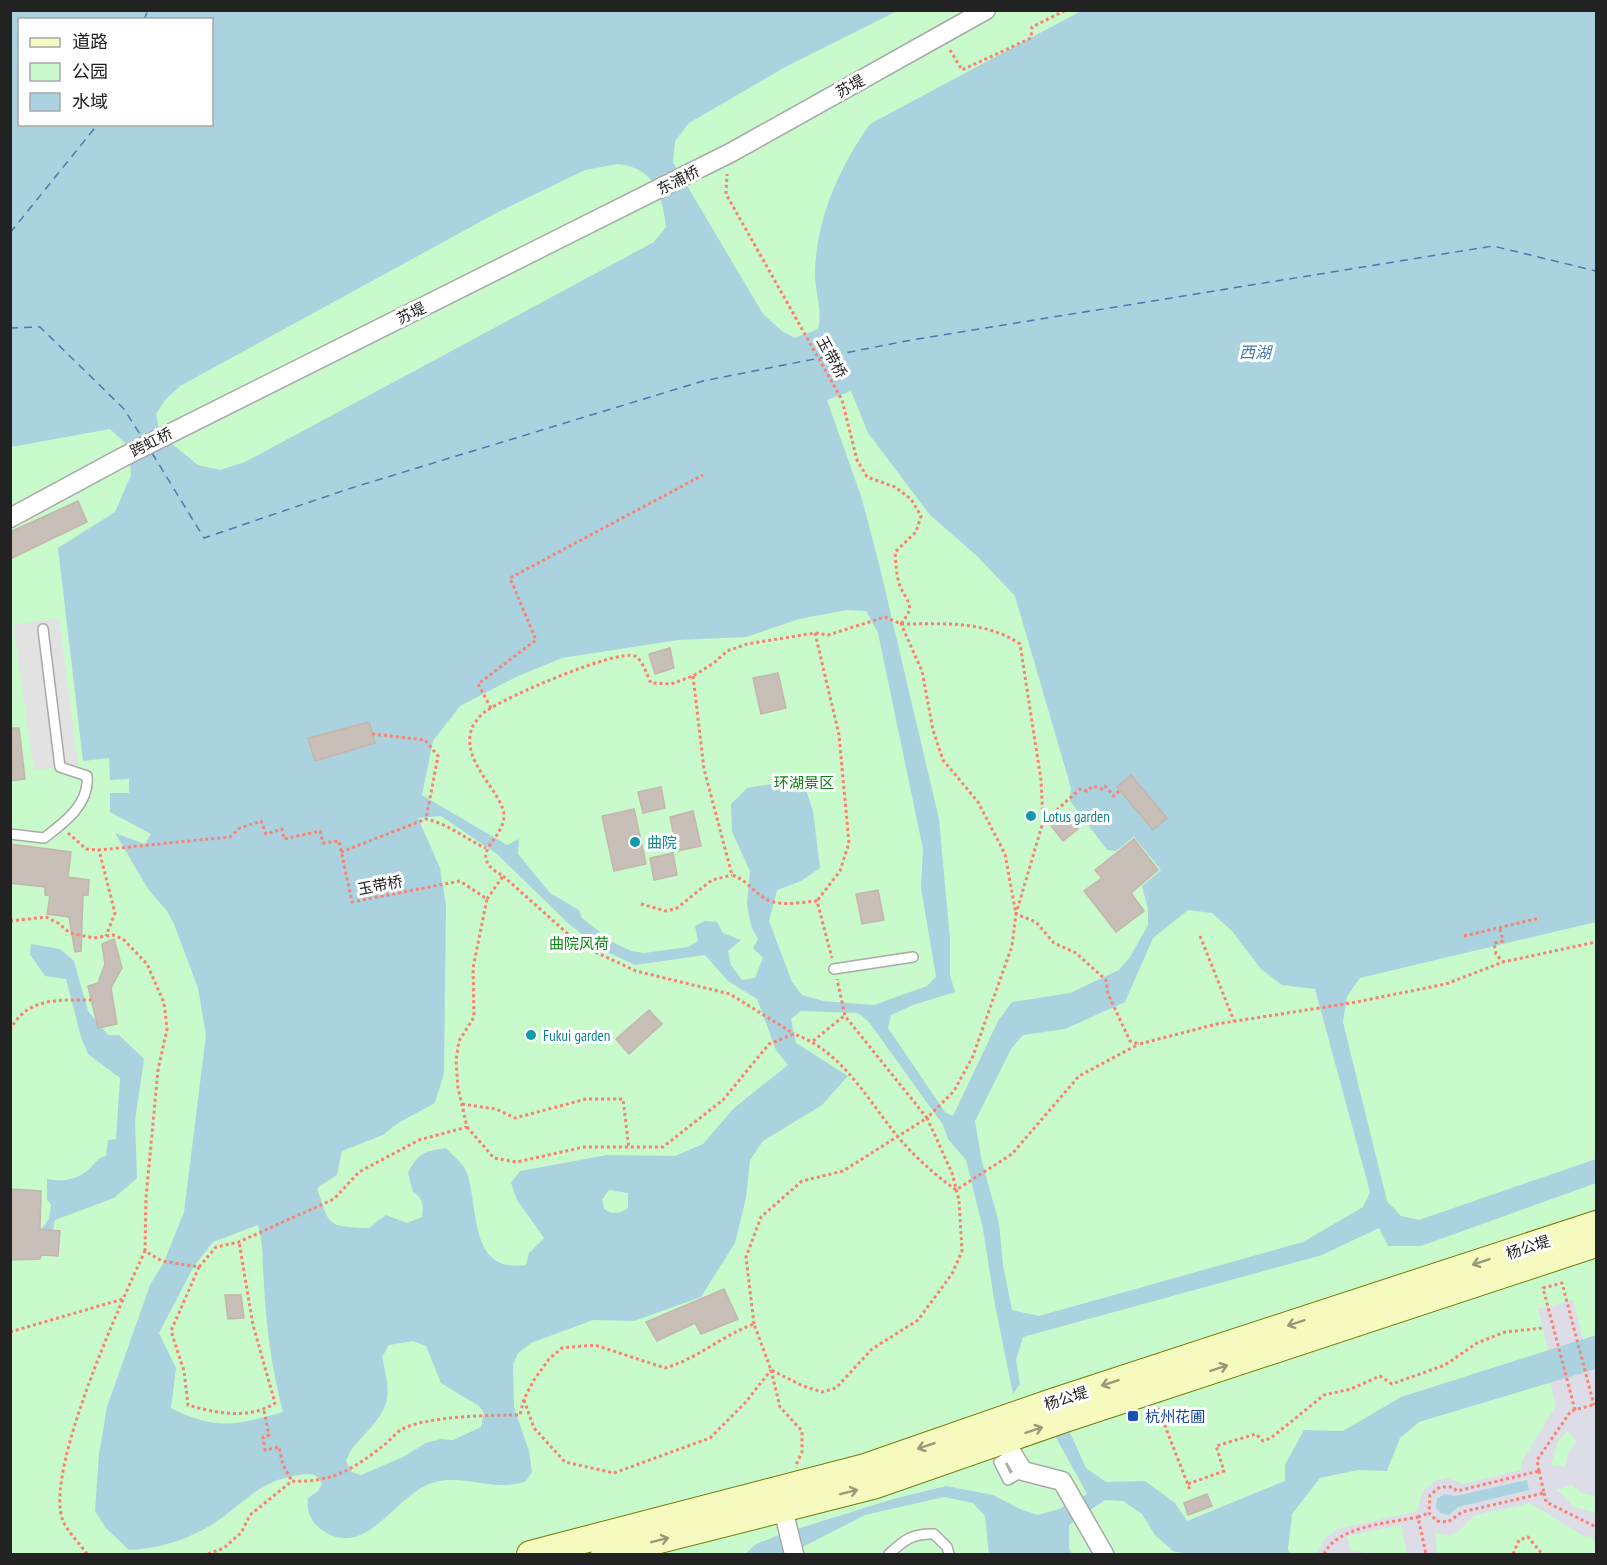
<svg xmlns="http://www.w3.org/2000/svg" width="1607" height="1565" font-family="'PT Sans Narrow','Noto Sans SC',sans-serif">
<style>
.park{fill:#c8facc;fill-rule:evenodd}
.parking{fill:#e2e2e2}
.plaza{fill:#dddde8;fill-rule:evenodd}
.water{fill:#aad3df;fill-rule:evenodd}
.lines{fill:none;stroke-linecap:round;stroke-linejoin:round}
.ferry{stroke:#4a7aab;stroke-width:1.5;stroke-dasharray:8 6;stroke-linecap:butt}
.building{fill:#c7bfb8;stroke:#c4b6ab;stroke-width:1.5}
.lane-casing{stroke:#a9a9a9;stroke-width:12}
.street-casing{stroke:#a9a9a9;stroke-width:21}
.secondary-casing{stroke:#707d05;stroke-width:28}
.path{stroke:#fa8072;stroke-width:3;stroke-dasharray:3 3;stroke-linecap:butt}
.lane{stroke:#fff;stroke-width:9}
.street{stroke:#fff;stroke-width:18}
.secondary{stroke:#f7fabf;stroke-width:26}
.oneway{stroke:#979978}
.culture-dot{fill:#0f9aa8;stroke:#fff;stroke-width:2}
.transit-dot{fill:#1a4fb4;stroke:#fff;stroke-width:2}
.labels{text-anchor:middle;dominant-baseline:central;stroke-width:6;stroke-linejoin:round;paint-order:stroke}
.street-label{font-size:15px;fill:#222;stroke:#fff}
.park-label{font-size:15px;fill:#0c8416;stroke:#fff}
.culture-label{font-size:15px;fill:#0d838f;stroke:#fff;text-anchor:start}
.transit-label{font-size:15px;fill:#164399;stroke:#fff;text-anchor:start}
.water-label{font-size:16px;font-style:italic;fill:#4a7aab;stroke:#fff}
</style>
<rect width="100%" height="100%" fill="#f2efe9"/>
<path class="park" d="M11,11H1596V1554H11ZM20,20H212V124H20Z"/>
<path class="parking" d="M59,618L78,765L34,770L13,625Z"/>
<path class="plaza" d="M1573,1300L1591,1370L1596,1369V1496L1582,1493L1572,1485L1557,1490L1574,1507L1596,1513V1547L1593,1537L1584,1536L1530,1503L1473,1516L1458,1532L1449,1535L1435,1533L1437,1554H1407L1401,1525L1347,1536L1351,1552L1360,1551L1365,1554H1316L1325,1538L1338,1529L1418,1511L1422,1492L1435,1481L1447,1478L1463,1484L1521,1470V1463L1556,1405L1550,1382L1556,1380L1538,1309ZM1567,1431L1576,1442L1568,1454L1565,1467L1551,1465L1557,1443Z"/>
<g class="water">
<path d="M11,11H897L787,66L689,123L675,141L673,162L763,314L782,331L795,338L818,329C823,309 814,290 815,270C817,217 840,166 870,124L1081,11H1596V922L1360,978L1347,996L1343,1022L1387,1201L1401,1216L1419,1220L1596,1159V1183L1421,1246H1388L1379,1228L1322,1255L1023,1337L1016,1360L1020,1384L1013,1394L995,1305L983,1229L966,1160L948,1139L943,1125L869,1022L858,1013L801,1011L791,1019L796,1043L848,1076L822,1105L763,1141L750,1160L746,1198L735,1243L701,1297L634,1321L593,1320L531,1343L518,1353L513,1365L514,1407L529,1451L532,1472L526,1481C497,1493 465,1474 435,1482C397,1491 367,1562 322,1530C311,1522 306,1511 308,1498L318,1491L322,1484C317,1473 310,1473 299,1475C260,1481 251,1497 220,1519C211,1526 199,1532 188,1537C169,1545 149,1549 129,1550L106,1528L95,1511L99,1454L107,1407L150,1285L164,1262L184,1212L206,1035L198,988L174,924L167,911L148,889L115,833L145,844L151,834L110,812V793H129V779L110,780L109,758L83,761L58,548L115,512L131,475L129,447L110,429L11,447ZM20,20H212V124H20ZM618,164C654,168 662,193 666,227L654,242L245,462L220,470L198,465L160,434L156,414L165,400L180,386L500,211L585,170ZM851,391L868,433L930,515L977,556L1015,596L1071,788L1070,801L1107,850L1116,851L1134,837L1161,870L1142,886L1148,909V925L1130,957L1119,970L1070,993L1012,1002L998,1021L953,1116L945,1112L888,1028L891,1015L913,1005L955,992L950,975V940L939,819L880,568L862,499L827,400ZM847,610L866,611L878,633L923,849L921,888L936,977L927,986L874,1005L823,1001L802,995L792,982L769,921L777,890L801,881L820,868L813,811L805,787L790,781L747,788L731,804L732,832L750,871L747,904L751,926L758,939L753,948L763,958L755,978L742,980L731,965L728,951L741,940L723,933L717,922L705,921L695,926L698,941L688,947L644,953L631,951L611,941L582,918L579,910L550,893L518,854L519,839L507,845L422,795L433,741L460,706L516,677L562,658L678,640L746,637L799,619ZM441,816L497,854L569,924L601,949L635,965L705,955L728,981L757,999L776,1050L788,1065L734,1108L703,1144L675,1156L607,1155L520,1171L511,1183L517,1200L544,1238L529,1253L526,1265C469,1274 479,1209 467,1173C464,1164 452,1155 446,1148C423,1152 419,1152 408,1173L413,1192C423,1198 424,1206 422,1217L407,1223L386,1215L369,1228C325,1227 330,1225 317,1188L337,1175L342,1151L383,1135L398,1123L435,1103L444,1073L446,905L440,868L418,818ZM1188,910L1212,913L1232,931L1261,969L1282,985L1315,989L1370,1192L1363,1207L1303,1242L1039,1316L1012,1310L1003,1265L999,1223L982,1162L975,1121L1011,1049L1023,1035L1065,1029L1125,1002L1153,938ZM609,1190L628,1193V1208C619,1214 613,1215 604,1209L602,1200ZM258,1225C264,1247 262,1262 264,1284C266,1327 272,1370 283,1412C236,1425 217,1431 171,1408L176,1368L159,1333L194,1266L213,1242ZM413,1341L426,1346L441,1383L479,1406L484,1413L481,1427L453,1440L441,1439L426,1443L403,1457L361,1475L352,1472L346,1461C350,1449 357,1443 365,1434C392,1405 391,1395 382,1357L389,1345Z"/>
<path d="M31,944L60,949L74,961L88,1011L108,1035H119L144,1059L135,1121L137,1178L114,1198L55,1220L53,1230L49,1234L40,1231L49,1219L51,1204L47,1200V1179C61,1182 77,1180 88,1170C96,1164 96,1158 106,1156L108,1140L116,1139L120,1078L88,1054L81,1037L66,979L45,976L30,954Z"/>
<path d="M1596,1335V1369L1419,1422L1400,1438L1387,1471L1358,1470L1320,1478L1292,1514L1288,1549L1290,1554H1187L1173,1551L1155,1535L1142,1514L1123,1501L1105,1500L1069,1525V1548L1072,1554H989L985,1516L973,1503L944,1497L865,1515L789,1554H745L756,1544L784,1533L893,1499L946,1486L993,1495L1020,1509L1038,1515L1059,1509L1087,1494L1053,1432L1067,1426L1086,1468L1106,1482L1145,1481L1175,1503L1187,1521L1285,1481V1465L1304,1430L1343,1431L1401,1397Z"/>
<path d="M1527,1480L1529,1490L1458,1507L1449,1515L1441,1513L1436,1508L1437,1499L1444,1494L1455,1496Z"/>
</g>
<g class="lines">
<g class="ferry">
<path d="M144,20L148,10"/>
<path d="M10,233L98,124"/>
<path d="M10,328L40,327L124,409L143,439"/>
<path d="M152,453L204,538L348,489L703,381L911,340L1493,246L1596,271"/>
</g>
</g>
<g class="building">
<path d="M78,501L87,522L10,559V532Z"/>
<path d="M670,648L674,668L655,674L649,654Z"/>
<path d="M778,673L786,708L761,714L753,678Z"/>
<path d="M369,722L375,743L315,761L308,738Z"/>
<path d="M10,728H19L25,779L10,781Z"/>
<path d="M1131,775L1167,818L1153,830L1117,787Z"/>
<path d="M661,787L665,808L643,813L638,792Z"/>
<path d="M634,809L646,864L614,871L602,816Z"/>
<path d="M693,811L701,846L677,851L670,817Z"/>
<path d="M1064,812L1078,829L1063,841L1050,824Z"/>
<path d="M1134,839L1158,870L1131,893L1144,911L1116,932L1084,891L1102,878L1095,870Z"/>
<path d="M10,844L71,852L68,877L89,880L88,895H83L81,951L75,952L69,917L47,914L50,896L45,895V887L10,883Z"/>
<path d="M673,853L677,875L654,880L650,858Z"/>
<path d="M878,890L884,920L862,924L856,894Z"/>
<path d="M114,939L122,968L111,988L117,1024L98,1028L88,986L98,983L105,964L102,944Z"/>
<path d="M649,1010L662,1024L629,1054L616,1039Z"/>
<path d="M10,1189L41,1191L40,1229L60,1231L58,1256L41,1255L40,1259L10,1260Z"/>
<path d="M724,1289L738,1319L701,1334L695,1323L657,1341L646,1322Z"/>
<path d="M225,1295H241L244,1318L228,1319Z"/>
<path d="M1207,1494L1212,1506L1188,1515L1184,1503Z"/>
</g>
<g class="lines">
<g class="lane-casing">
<g id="lane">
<path d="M10,834L44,838C64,823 90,804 87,776L60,767L43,629"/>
<path d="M834,969L913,957"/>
<path d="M1012,1454L999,1462L1008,1480L1023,1471"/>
<path d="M889,1554C904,1540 913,1533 934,1534L947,1547L949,1554"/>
</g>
</g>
<g class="street-casing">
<g id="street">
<path d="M10,518L123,457L732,152L986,10"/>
<path d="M1004,1440L1023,1471L1062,1481L1104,1554"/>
<path d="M783,1509L794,1554"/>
</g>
</g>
<g class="secondary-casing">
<g id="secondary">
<path d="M530,1554L865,1467L1052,1402L1596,1224"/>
<path d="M604,1554L873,1486L1062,1420L1596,1244"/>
</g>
</g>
<g class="path">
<path d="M1082,10H1084"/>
<path d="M950,50L962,70L1031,38L1032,27L1066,10"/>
<path d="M901,624C943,624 984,620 1020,644L1041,780L1043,822L1016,914L1005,854L978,802L943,760L933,730L922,671Z"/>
<path d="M815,633L839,735L849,843L840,871L817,901"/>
<path d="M693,676L704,769L732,875C748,880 755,895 770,901C785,906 802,902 817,901L832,958"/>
<path d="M491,708L478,684L536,640L510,578L703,475"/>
<path d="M372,734L425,740L438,756L426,819"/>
<path d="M1043,822L1080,789L1087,791L1093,786L1102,789L1105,786L1114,796L1120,790"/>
<path d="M68,833L86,849L99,850"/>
<path d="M341,852L426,819C449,824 465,839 486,848"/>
<path d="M503,876L568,934L589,949L636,971L730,994L794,1034"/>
<path d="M487,899L503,876C464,854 503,842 504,816C504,793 459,761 472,728C474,723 481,714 486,711C506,697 616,649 635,656C643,660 647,676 651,683L671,684L693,676L714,663L727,651L747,644L815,633L828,635L885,617L901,624C916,605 908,604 900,586C896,575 896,564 895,552L916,532L921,516L911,499L895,487L867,477L857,460L842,400L726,194L727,174"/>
<path d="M641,904L666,911L677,908L712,880L732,875"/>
<path d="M10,921L46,917L58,923L70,933L94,938L113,935L123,939L147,964L164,1003L167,1029L158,1070L146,1198L145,1251"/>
<path d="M1500,929L1503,941L1494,943L1496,954L1503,962"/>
<path d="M1200,936L1234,1021"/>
<path d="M1464,936L1540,918"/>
<path d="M10,1030C27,997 59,1000 91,1000"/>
<path d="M813,1041L844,1016"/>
<path d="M10,1074V1080"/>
<path d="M462,1104L496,1109L515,1118L586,1099H623L629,1149"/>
<path d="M467,1127L494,1158L517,1162L584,1147H663L723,1100L769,1044L794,1034C842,1051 867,1099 898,1137C916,1158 934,1174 956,1190L1012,1154L1079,1076L1139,1044"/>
<path d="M199,1267L171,1331L184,1371L188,1405C215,1413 250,1420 275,1403L253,1325L239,1242"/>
<path d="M754,1324L746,1257L761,1217L802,1181L843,1171L927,1118L845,1016L837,979"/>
<path d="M10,1332L123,1299"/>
<path d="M771,1370L780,1407L802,1431V1452L796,1465"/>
<path d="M524,1400L534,1428L565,1462L614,1473L710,1438L745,1403L771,1370"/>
<path d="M1158,1408L1190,1490"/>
<path d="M1575,1410L1543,1288L1562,1283L1594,1405"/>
<path d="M264,1411L269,1435L263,1437L265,1450L279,1447L283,1465L292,1481"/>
<path d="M1539,1471L1544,1493L1462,1512L1448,1522L1437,1521L1429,1513L1430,1495L1440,1487H1452L1457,1491Z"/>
<path d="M1539,1471L1537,1460L1571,1411L1596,1404"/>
<path d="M1188,1484L1224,1471L1216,1446L1256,1434L1263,1441L1271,1438L1324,1395L1351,1389L1380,1376L1392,1384L1445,1365L1477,1343L1505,1332L1543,1328"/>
<path d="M1544,1493L1546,1502L1596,1527"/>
<path d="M1418,1517L1429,1513"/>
<path d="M87,1554C80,1544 68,1532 63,1521C43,1473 122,1300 145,1251L162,1261L199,1267L216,1247L239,1242L334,1199L359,1172L419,1140L467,1127L458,1088L456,1060L459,1041L474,1017L473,968L487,899L460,881L352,902L339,841L323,843L320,831L284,839L282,829L266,834L261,821L240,828L230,837L99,850L115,913L106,936"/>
<path d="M208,1554L224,1548L241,1533L250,1515L292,1481C331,1483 354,1469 384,1445C390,1441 394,1434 401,1430C423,1416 493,1415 520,1415L524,1399L534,1380L549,1359L562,1348L595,1345L665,1368C697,1359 723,1335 754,1324L771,1370L803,1386L822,1392L836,1388L872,1349L918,1320L952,1274L962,1251L959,1200L952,1173L927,1118L954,1091L973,1056L1012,946L1016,914L1036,922L1054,943L1076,953L1106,980L1108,994L1130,1041L1139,1044L1217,1024L1351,1003L1446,984L1503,962L1596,942"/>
<path d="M1324,1554C1337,1526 1389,1523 1418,1517L1426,1554"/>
<path d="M1513,1554L1519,1540L1528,1537L1542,1554"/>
</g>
<use href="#lane" class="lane"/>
<use href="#street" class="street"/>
<use href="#secondary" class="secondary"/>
</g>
<defs><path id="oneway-shaft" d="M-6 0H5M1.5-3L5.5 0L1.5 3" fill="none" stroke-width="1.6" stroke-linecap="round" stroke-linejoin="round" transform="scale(1.5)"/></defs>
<g class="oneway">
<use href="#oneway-shaft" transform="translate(1481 1262) rotate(162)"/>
<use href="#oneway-shaft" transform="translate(1296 1323) rotate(162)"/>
<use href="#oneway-shaft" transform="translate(1219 1368) rotate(-18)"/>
<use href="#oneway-shaft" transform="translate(1110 1383) rotate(162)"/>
<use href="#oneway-shaft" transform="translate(1034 1430) rotate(-19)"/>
<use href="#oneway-shaft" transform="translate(926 1446) rotate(161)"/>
<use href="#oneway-shaft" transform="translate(849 1492) rotate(-14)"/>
<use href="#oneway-shaft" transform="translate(660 1540) rotate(-14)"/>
</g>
<g class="culture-dot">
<circle cx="1031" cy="816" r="6"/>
<circle cx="635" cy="842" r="6"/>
<circle cx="531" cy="1035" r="6"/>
</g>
<rect class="transit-dot" x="1127" y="1410" width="12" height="12" rx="3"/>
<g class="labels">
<g class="street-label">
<text transform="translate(850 86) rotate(-29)">苏堤</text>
<text transform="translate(678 180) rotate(-27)">东浦桥</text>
<text transform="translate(411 313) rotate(-26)">苏堤</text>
<text transform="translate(832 357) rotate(61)">玉带桥</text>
<text transform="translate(151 442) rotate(-27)">跨虹桥</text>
<text transform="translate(380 885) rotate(-11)">玉带桥</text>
<text transform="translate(1528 1247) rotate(-18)">杨公堤</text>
<text transform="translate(1066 1398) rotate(-18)">杨公堤</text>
</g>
<g class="park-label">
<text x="804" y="782">环湖景区</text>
<text x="579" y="943">曲院风荷</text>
</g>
<g class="culture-label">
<text x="1043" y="816">Lotus garden</text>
<text x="647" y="842">曲院</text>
<text x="543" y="1035">Fukui garden</text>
</g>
<g class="transit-label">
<text x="1145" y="1416">杭州花圃</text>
</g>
<g class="water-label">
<text x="1255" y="352">西湖</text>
</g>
</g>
<rect width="1607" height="1565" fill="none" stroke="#222222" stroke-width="24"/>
<rect x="18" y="18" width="195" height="108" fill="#ffffff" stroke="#a7a7a7" stroke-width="1.5"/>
<rect x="30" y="38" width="30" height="9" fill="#f7fabf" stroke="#a7a7a7" stroke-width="1.5"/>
<text x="72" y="48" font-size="18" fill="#222222">道路</text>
<rect x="30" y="63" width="30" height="18" fill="#c8facc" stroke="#a7a7a7" stroke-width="1.5"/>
<text x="72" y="78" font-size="18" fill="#222222">公园</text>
<rect x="30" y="93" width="30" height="18" fill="#aad3df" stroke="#a7a7a7" stroke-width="1.5"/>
<text x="72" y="108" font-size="18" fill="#222222">水域</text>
</svg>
